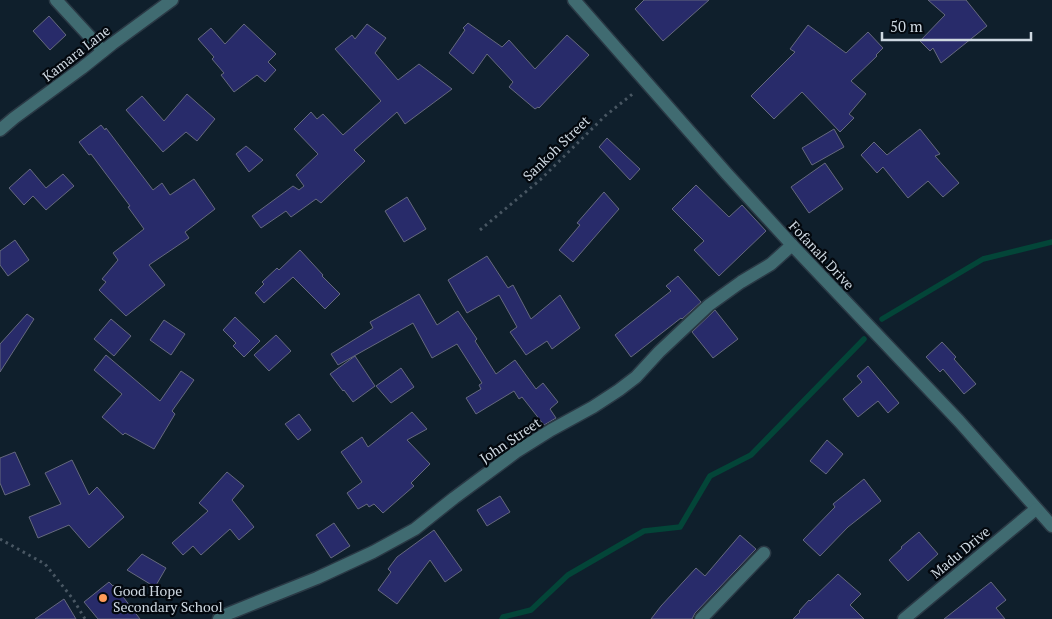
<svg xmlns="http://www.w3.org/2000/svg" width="1052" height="619" font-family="'PT Serif',serif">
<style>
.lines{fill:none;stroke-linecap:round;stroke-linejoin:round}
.stream{stroke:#034538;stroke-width:5.5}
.building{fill:#282b6a;stroke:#65697e}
.minor-casing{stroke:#2a3945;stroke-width:15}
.path{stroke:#495763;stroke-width:3;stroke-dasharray:2.5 4;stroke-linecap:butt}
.minor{stroke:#406b71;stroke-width:12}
.poi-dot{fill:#fe9b59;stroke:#03080e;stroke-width:2}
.labels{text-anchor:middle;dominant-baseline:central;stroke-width:4.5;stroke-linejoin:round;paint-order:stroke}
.street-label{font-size:14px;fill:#ced8e1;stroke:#03080e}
.poi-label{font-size:14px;fill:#ced8e1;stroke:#03080e;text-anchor:start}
</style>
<rect width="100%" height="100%" fill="#0f1f2c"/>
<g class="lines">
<g class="stream">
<path d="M882,319L983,259L1052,242"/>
<path d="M502,619L503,617L531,610L568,575L644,531L680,527L710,476L751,455L864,339"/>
</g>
</g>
<g class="building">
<path d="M644,0H709L663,41L635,9Z"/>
<path d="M928,0H966L987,26L941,63L933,48L930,51L920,41L945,15Z"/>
<path d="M49,16L66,35L50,50L33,31Z"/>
<path d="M468,23L502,47L509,40L535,69L567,35L589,55L539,108L538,107L535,109L509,87L513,82L487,54L473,74L449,53L465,30L463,28Z"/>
<path d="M244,24L276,54L268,62L276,70L265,82L257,75L234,92L221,75L224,73L212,59L214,57L198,39L211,28L225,44Z"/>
<path d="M367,24L386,38L375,53L398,80L419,64L452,89L405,124L397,112L354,150L365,161L321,203L316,199L291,217L286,211L261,228L252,216L293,186L299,190L304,186L296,175L318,154L294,129L311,112L317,119L323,114L343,135L381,101L335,49L352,35L355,39Z"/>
<path d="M808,25L846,53L868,32L883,48L876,55L877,56L851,81L866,94L849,114L854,118L840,132L802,92L774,119L751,96L795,52L790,49Z"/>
<path d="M187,94L215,119L197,141L186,132L163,152L126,110L142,96L164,121Z"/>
<path d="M101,125L105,130L106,128L153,190L162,183L170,195L194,179L215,209L185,232L189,238L149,265L165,285L126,316L99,290L106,282L102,279L118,260L113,253L144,229L128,207L130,206L91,154L89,155L79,142Z"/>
<path d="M834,129L844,147L812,165L802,148Z"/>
<path d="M920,129L940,154L935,156L959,183L943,197L928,181L908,198L883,167L877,173L861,155L874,142L887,155Z"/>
<path d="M607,138L640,169L630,180L599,147Z"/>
<path d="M246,146L263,160L249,172L236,154Z"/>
<path d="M825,163L843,189L809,213L791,187Z"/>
<path d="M30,169L46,188L63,174L74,186L46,210L33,196L24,205L9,188Z"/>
<path d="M696,185L729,217L742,205L766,231L719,276L694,250L704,241L672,209Z"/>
<path d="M604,192L619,209L573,262L559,250L580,225L577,223Z"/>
<path d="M407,197L426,229L404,242L385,211Z"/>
<path d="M15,240L29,260L8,276L0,265V251Z"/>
<path d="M300,250L323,275L322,276L340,294L325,309L293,277L264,303L255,293L264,284L262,282L277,268L279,270Z"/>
<path d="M487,256L508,288L513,285L531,319L560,295L580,328L552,349L547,341L526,355L510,332L517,327L499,295L467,313L448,280Z"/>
<path d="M678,276L701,302L682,319L681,318L631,357L615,335L671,291L666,286Z"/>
<path d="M419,294L437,325L458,311L477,339L475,341L496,374L515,360L536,389L543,383L558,402L550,409L556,418L544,425L522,397L519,399L514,391L476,414L466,398L481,389L479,385L482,383L457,344L432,358L413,323L338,365L331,354L373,328L370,322Z"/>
<path d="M715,310L738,339L713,358L692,332Z"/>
<path d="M27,314L34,319L0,372V344Z"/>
<path d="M235,317L260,341L244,357L233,346L236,343L223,330Z"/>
<path d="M111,319L131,336L114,356L94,339Z"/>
<path d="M164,320L185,334L171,355L150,340Z"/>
<path d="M276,335L291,351L269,371L254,355Z"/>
<path d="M942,342L956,357L954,359L976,384L964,394L943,369L940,372L926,357Z"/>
<path d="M106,355L160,401L181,371L194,380L172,411L175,414L154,449L125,433L123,435L102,417L122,394L94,370Z"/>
<path d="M355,356L375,386L353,402L344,390L343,391L330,374Z"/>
<path d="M868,366L899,403L888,413L878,401L858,417L843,399L862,382L857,376Z"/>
<path d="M401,368L414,387L391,403L376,386Z"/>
<path d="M412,412L427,429L407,440L430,464L411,483L414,486L383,513L374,504L369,507L367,504L358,509L347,493L362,482L341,452L362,437L368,447Z"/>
<path d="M299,414L311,430L298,440L285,424Z"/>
<path d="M827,440L843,454L826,474L810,461Z"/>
<path d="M15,452L30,485L5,495L0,483V458Z"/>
<path d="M72,460L89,495L97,487L124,517L89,548L69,525L38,538L29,517L61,504L45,473Z"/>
<path d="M227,472L244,486L232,500L254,527L239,540L230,529L201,555L193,546L183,555L172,543L208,511L199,503Z"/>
<path d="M864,479L881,501L848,527L820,556L803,540L835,507L833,504Z"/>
<path d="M500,496L510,512L487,526L477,510Z"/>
<path d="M334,523L350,546L331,558L316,535Z"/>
<path d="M434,530L462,570L445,582L430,560L397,604L378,590L391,572L388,569L397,557Z"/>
<path d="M919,532L938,554L908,581L889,560L902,548L901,547Z"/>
<path d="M740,535L756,549L695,613L692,619H651L661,606L696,568L705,576Z"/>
<path d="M142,554L166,568L155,587L127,570Z"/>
<path d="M838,574L861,594L850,605L864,619H793L800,612L799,611L809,600L810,601Z"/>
<path d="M109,582L113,586L114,585L140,619H98L84,602Z"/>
<path d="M991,582L1006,600L996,608L1005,619H944Z"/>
<path d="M64,599L76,619H35Z"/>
</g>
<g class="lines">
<g class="minor-casing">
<g id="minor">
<path d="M56,0L103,51"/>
<path d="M574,0L727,174L792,245L959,421L1052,526"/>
<path d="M0,130L14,118L82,68L112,44L172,0"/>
<path d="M219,619L225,615L317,578L373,552L415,529L454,498L516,452L551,430L593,407L619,390L636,377L659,352L709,305L741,282L771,264L792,245"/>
<path d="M701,619L764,553"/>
<path d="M904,619L1036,509"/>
</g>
</g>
<g class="path">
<path d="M480,230L540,180L605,116L635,92"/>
<path d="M0,539L45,564L73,599L85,619"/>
</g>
<use href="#minor" class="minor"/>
</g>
<circle class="poi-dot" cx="103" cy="598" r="5"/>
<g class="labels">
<g class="street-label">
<text transform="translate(76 53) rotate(-38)">Kamara Lane</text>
<text transform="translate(556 148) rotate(-44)">Sankoh Street</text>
<text transform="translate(822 255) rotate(47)">Fofanah Drive</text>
<text transform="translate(510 440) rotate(-34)">John Street</text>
<text transform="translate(960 552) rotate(-40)">Madu Drive</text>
</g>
<g class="poi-label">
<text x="113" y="590">Good Hope<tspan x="113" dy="16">Secondary School</tspan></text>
</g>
</g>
<path d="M882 32v8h149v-8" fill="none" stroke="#ced8e1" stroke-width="2.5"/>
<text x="890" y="32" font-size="15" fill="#ced8e1" stroke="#03080e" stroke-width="4" paint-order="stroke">50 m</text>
</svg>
